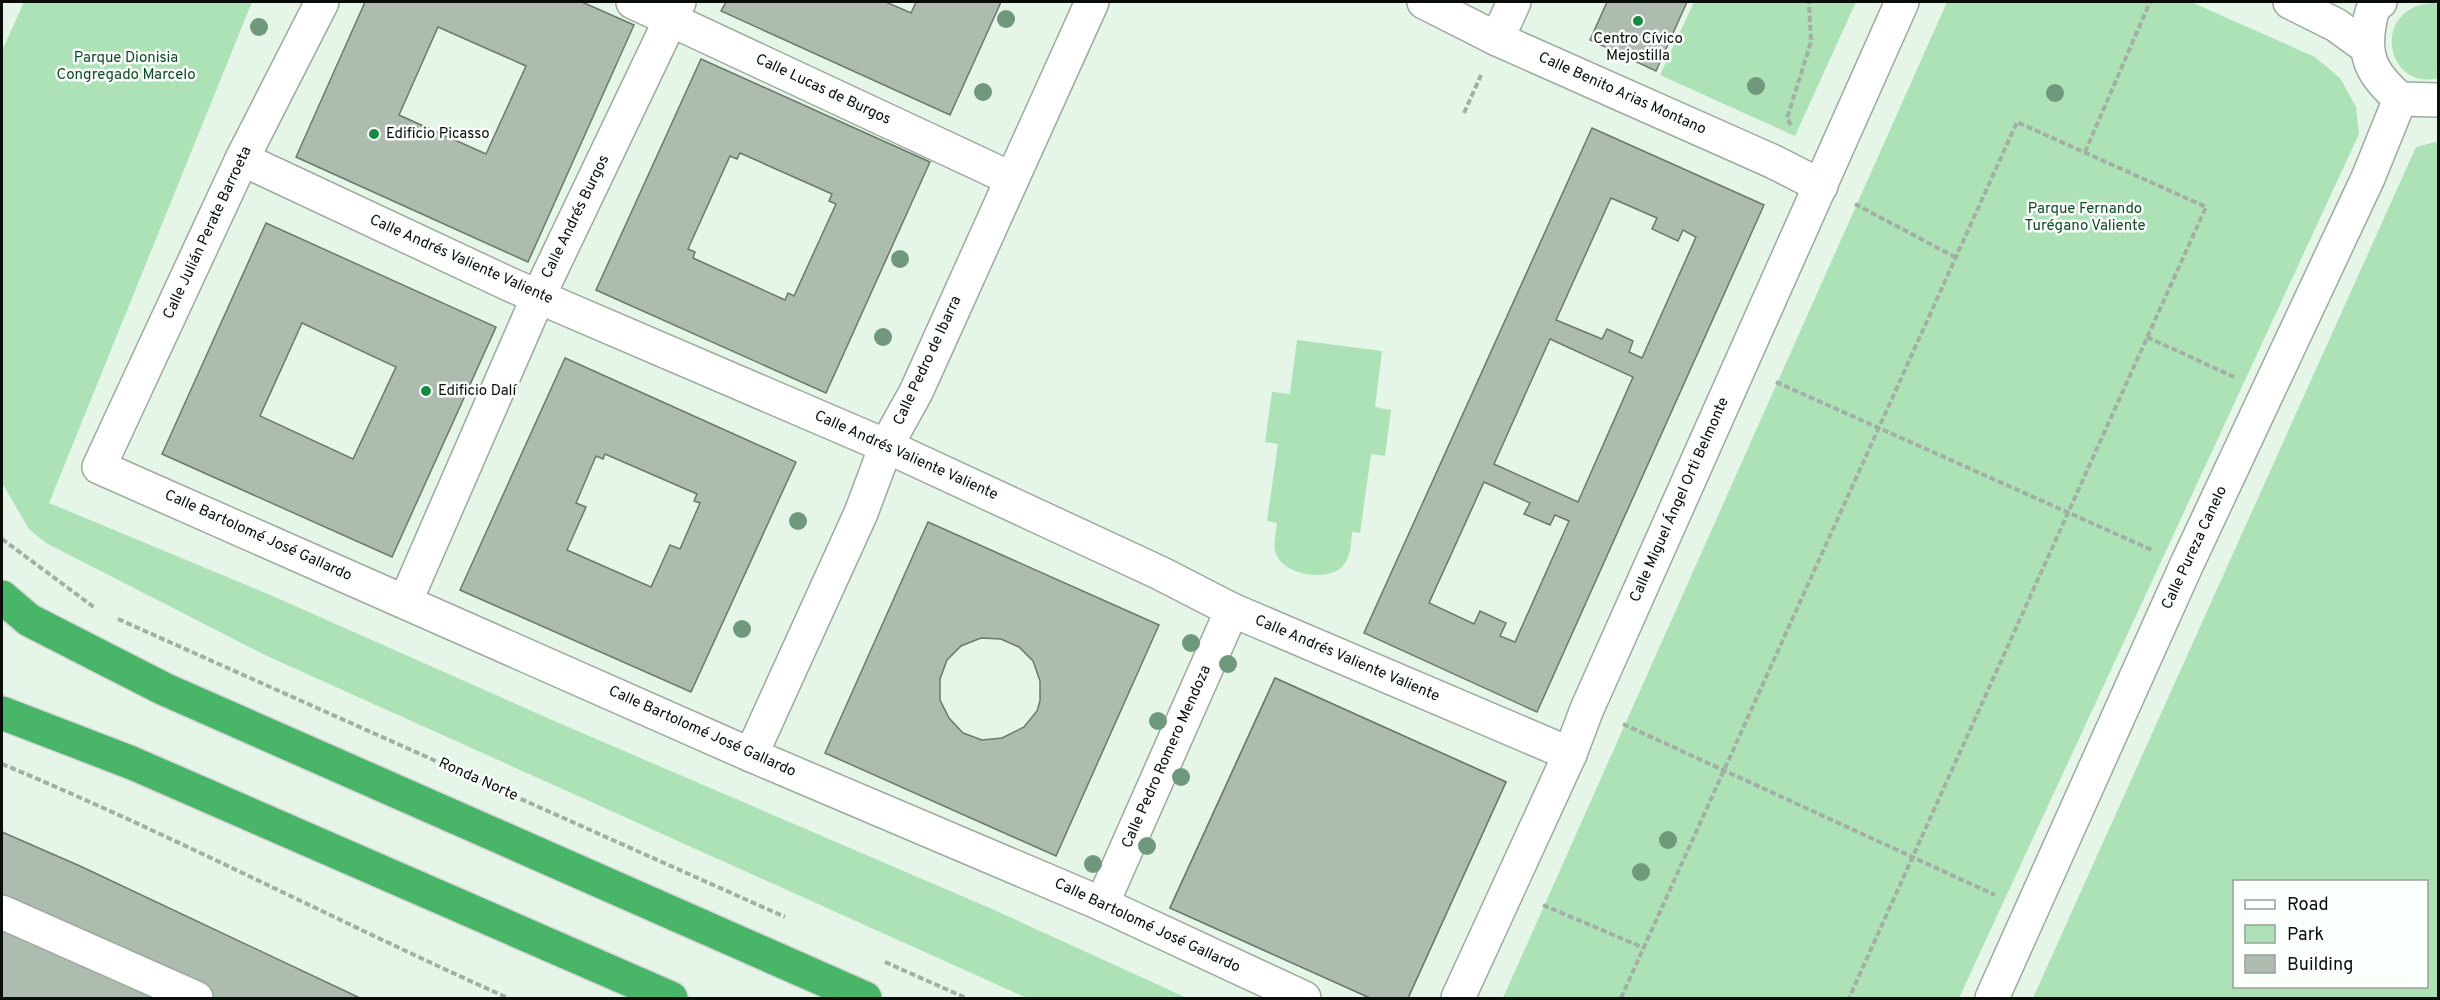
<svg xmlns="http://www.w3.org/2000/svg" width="2440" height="1000" font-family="Overpass,sans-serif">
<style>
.green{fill:#ace2b6;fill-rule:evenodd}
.building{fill:#adbcaf;stroke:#6c796e;stroke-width:1.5;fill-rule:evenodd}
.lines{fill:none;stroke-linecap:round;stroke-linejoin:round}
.street-casing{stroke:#9caa9e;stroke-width:36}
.secondary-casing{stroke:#9caa9e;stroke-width:36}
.highway-casing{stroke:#d8d8d8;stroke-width:36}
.path{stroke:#a2afa4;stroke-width:4;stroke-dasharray:6 3;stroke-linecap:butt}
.street{stroke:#fff;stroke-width:33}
.secondary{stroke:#fff;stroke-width:33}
.highway{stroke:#49b568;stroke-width:33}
.tree{fill:#6f987c}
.poi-dot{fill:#168942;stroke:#fbfffc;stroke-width:2}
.labels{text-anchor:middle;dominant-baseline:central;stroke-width:5;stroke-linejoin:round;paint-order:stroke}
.poi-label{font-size:15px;fill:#090e0a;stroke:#fbfffc;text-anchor:start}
.park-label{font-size:15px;fill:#0e4b23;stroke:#fbfffc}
.street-label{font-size:15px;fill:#090e0a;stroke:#fbfffc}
</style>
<rect width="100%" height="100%" fill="#e5f5e8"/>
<g class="green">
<path d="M24,2H252L49,503L268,594L552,720L992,909L1187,998H1027L267,656L46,543L29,529L2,483V51Z"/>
<path d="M1694,2H1856L1795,136L1660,75Z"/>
<path d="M1947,2H2191L2315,57L2340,78L2356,107L2359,134L1959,998H1503Z"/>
<path d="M2434,3L2438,4V78C2386,92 2369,6 2434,3Z"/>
<path d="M2435,142L2438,143V998H2033L2416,147ZM2234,882H2426V986H2234Z"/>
<path d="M1297,340L1382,351L1375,407L1391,410L1385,456L1371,454L1360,533L1352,532C1351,544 1351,559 1341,568C1325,581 1286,575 1277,556C1272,546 1276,534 1277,523L1267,521L1278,444L1265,442L1272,392L1290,394Z"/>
</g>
<g class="building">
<path d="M365,2H582L634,25L528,262L296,157ZM438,27L526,66L486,154L399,115Z"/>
<path d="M726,2H886L911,13L916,2H1001L950,115L721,11Z"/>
<path d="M1607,2H1687L1656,71L1590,40Z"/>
<path d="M701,59L930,162L826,393L596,290ZM740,153L832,194L829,201L836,204L794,296L788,293L785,300L693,258L695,252L688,249L730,156L737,159Z"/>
<path d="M1592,128L1764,205L1537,712L1364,633ZM1611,198L1657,218L1652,229L1678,241L1683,230L1696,237L1642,358L1629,352L1633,341L1607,329L1602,339L1556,320ZM1550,339L1633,377L1578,502L1494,464ZM1484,482L1530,503L1524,514L1550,525L1555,515L1569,521L1515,642L1500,636L1506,623L1480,611L1474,624L1429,603Z"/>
<path d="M266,223L496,327L392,557L162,454ZM302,323L396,367L353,459L260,416Z"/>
<path d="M565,358L796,462L691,692L460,590ZM605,454L697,494L694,501L700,503L680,549L670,545L651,587L567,550L586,507L576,503L596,456L603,459Z"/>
<path d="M928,522L1159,625L1056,856L825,753ZM981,638L1001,639L1019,647L1033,661L1040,681V701L1037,711L1024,727L1002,738L982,740L963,733L949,718L940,700V679L947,660L961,646Z"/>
<path d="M1275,678L1506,782L1408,998H1370L1170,908ZM1315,771L1408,813L1405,819L1412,823L1370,916L1363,913L1361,918L1268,877L1270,872L1263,868L1305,775L1312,778Z"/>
<path d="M1275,678L1506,782L1408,998H1370L1170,908Z"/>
<path d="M2,832L80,866L360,998H2Z"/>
</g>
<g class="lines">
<g class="street-casing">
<g id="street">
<path d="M322,2L242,159L99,467L751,755L1102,904L1304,998"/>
<path d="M633,2L1012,179"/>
<path d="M1424,2L1497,39L1774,162L1821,186"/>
<path d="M1497,39L1514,2"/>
<path d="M242,159L511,285L886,446L1160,573L1232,610L1570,754"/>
<path d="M406,600L539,295L679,2"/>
<path d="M751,755L861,513L886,446L916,392L1092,2"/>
<path d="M1102,904L1232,610"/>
<path d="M2,912L196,998"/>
<path d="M1458,998L1570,754L1587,709L1902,2"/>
<path d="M1992,998L2186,566L2368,178L2400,99"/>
</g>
</g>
<g class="secondary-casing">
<g id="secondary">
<path d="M2290,2L2336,25L2365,46"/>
<path d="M2380,2C2371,9 2371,15 2369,26C2363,60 2375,77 2400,99L2438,100"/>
</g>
</g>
<g class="highway-casing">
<g id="highway">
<path d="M2,597L29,620L164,689L865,998"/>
<path d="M2,713L132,763L671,998"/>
</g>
</g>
<g class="path">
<path d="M1464,113L1481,75"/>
<path d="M1791,125L1787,118L1811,42L1809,2"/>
<path d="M2085,152L2150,2"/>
<path d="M1855,204L1955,257"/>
<path d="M2147,337L2234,377"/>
<path d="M1776,382L2152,550"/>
<path d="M2,539L95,608"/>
<path d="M118,619L785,917"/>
<path d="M1623,724L1995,895"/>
<path d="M2,764C173,835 338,922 508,998"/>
<path d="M1543,905L1644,948"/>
<path d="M885,962L966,998"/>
<path d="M1621,998L2017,122L2206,207L1849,998"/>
</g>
<use href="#street" class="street"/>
<use href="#secondary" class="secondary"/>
<use href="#highway" class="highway"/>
</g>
<g class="tree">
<circle cx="1006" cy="19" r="9"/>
<circle cx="259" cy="27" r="9"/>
<circle cx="1756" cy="86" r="9"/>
<circle cx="983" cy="92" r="9"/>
<circle cx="2055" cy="93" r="9"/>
<circle cx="900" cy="259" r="9"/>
<circle cx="883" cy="337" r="9"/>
<circle cx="798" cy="521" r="9"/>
<circle cx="742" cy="629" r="9"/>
<circle cx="1191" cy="643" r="9"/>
<circle cx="1228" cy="664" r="9"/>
<circle cx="1158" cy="721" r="9"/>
<circle cx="1181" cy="777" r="9"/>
<circle cx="1668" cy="840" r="9"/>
<circle cx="1147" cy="846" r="9"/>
<circle cx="1093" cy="864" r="9"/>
<circle cx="1641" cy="872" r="9"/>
</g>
<g class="poi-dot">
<circle cx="1638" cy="21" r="6"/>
<circle cx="374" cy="134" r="6"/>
<circle cx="426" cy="391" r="6"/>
</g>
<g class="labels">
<g class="poi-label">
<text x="1638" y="39" text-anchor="middle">Centro Cívico<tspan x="1638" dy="17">Mejostilla</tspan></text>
<text x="386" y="134">Edificio Picasso</text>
<text x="438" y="391">Edificio Dalí</text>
</g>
<g class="park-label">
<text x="126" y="58">Parque Dionisia<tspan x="126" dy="17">Congregado Marcelo</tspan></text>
<text x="2085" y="209">Parque Fernando<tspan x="2085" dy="17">Turégano Valiente</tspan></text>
</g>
<g class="street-label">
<text transform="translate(823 90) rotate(25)">Calle Lucas de Burgos</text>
<text transform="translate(1622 94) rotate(24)">Calle Benito Arias Montano</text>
<text transform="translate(576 217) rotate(-64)">Calle Andrés Burgos</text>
<text transform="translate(208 233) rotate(-65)">Calle Julián Perate Barroeta</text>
<text transform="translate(461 260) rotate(24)">Calle Andrés Valiente Valiente</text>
<text transform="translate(928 361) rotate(-65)">Calle Pedro de Ibarra</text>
<text transform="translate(906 456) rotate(24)">Calle Andrés Valiente Valiente</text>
<text transform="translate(1680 500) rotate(-66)">Calle Miguel Ángel Orti Belmonte</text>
<text transform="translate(258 536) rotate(24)">Calle Bartolomé José Gallardo</text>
<text transform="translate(2195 548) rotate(-65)">Calle Pureza Canelo</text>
<text transform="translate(1347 659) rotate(23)">Calle Andrés Valiente Valiente</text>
<text transform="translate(702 732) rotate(24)">Calle Bartolomé José Gallardo</text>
<text transform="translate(1167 757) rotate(-66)">Calle Pedro Romero Mendoza</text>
<text transform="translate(478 780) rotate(24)">Ronda Norte</text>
<text transform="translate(1147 926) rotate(25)">Calle Bartolomé José Gallardo</text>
</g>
</g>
<rect width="2440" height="1000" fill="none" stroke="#090e0a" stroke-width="6"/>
<rect x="2233" y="880" width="195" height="108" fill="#fbfffc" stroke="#9a9f9b" stroke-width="1.5"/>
<rect x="2245" y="900" width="30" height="9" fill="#ffffff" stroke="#9a9f9b" stroke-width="1.5"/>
<text x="2287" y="910" font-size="18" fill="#090e0a">Road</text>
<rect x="2245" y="925" width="30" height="18" fill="#ace2b6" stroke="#9a9f9b" stroke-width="1.5"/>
<text x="2287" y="940" font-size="18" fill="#090e0a">Park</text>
<rect x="2245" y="955" width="30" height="18" fill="#adbcaf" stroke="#9a9f9b" stroke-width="1.5"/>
<text x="2287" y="970" font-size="18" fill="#090e0a">Building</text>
</svg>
